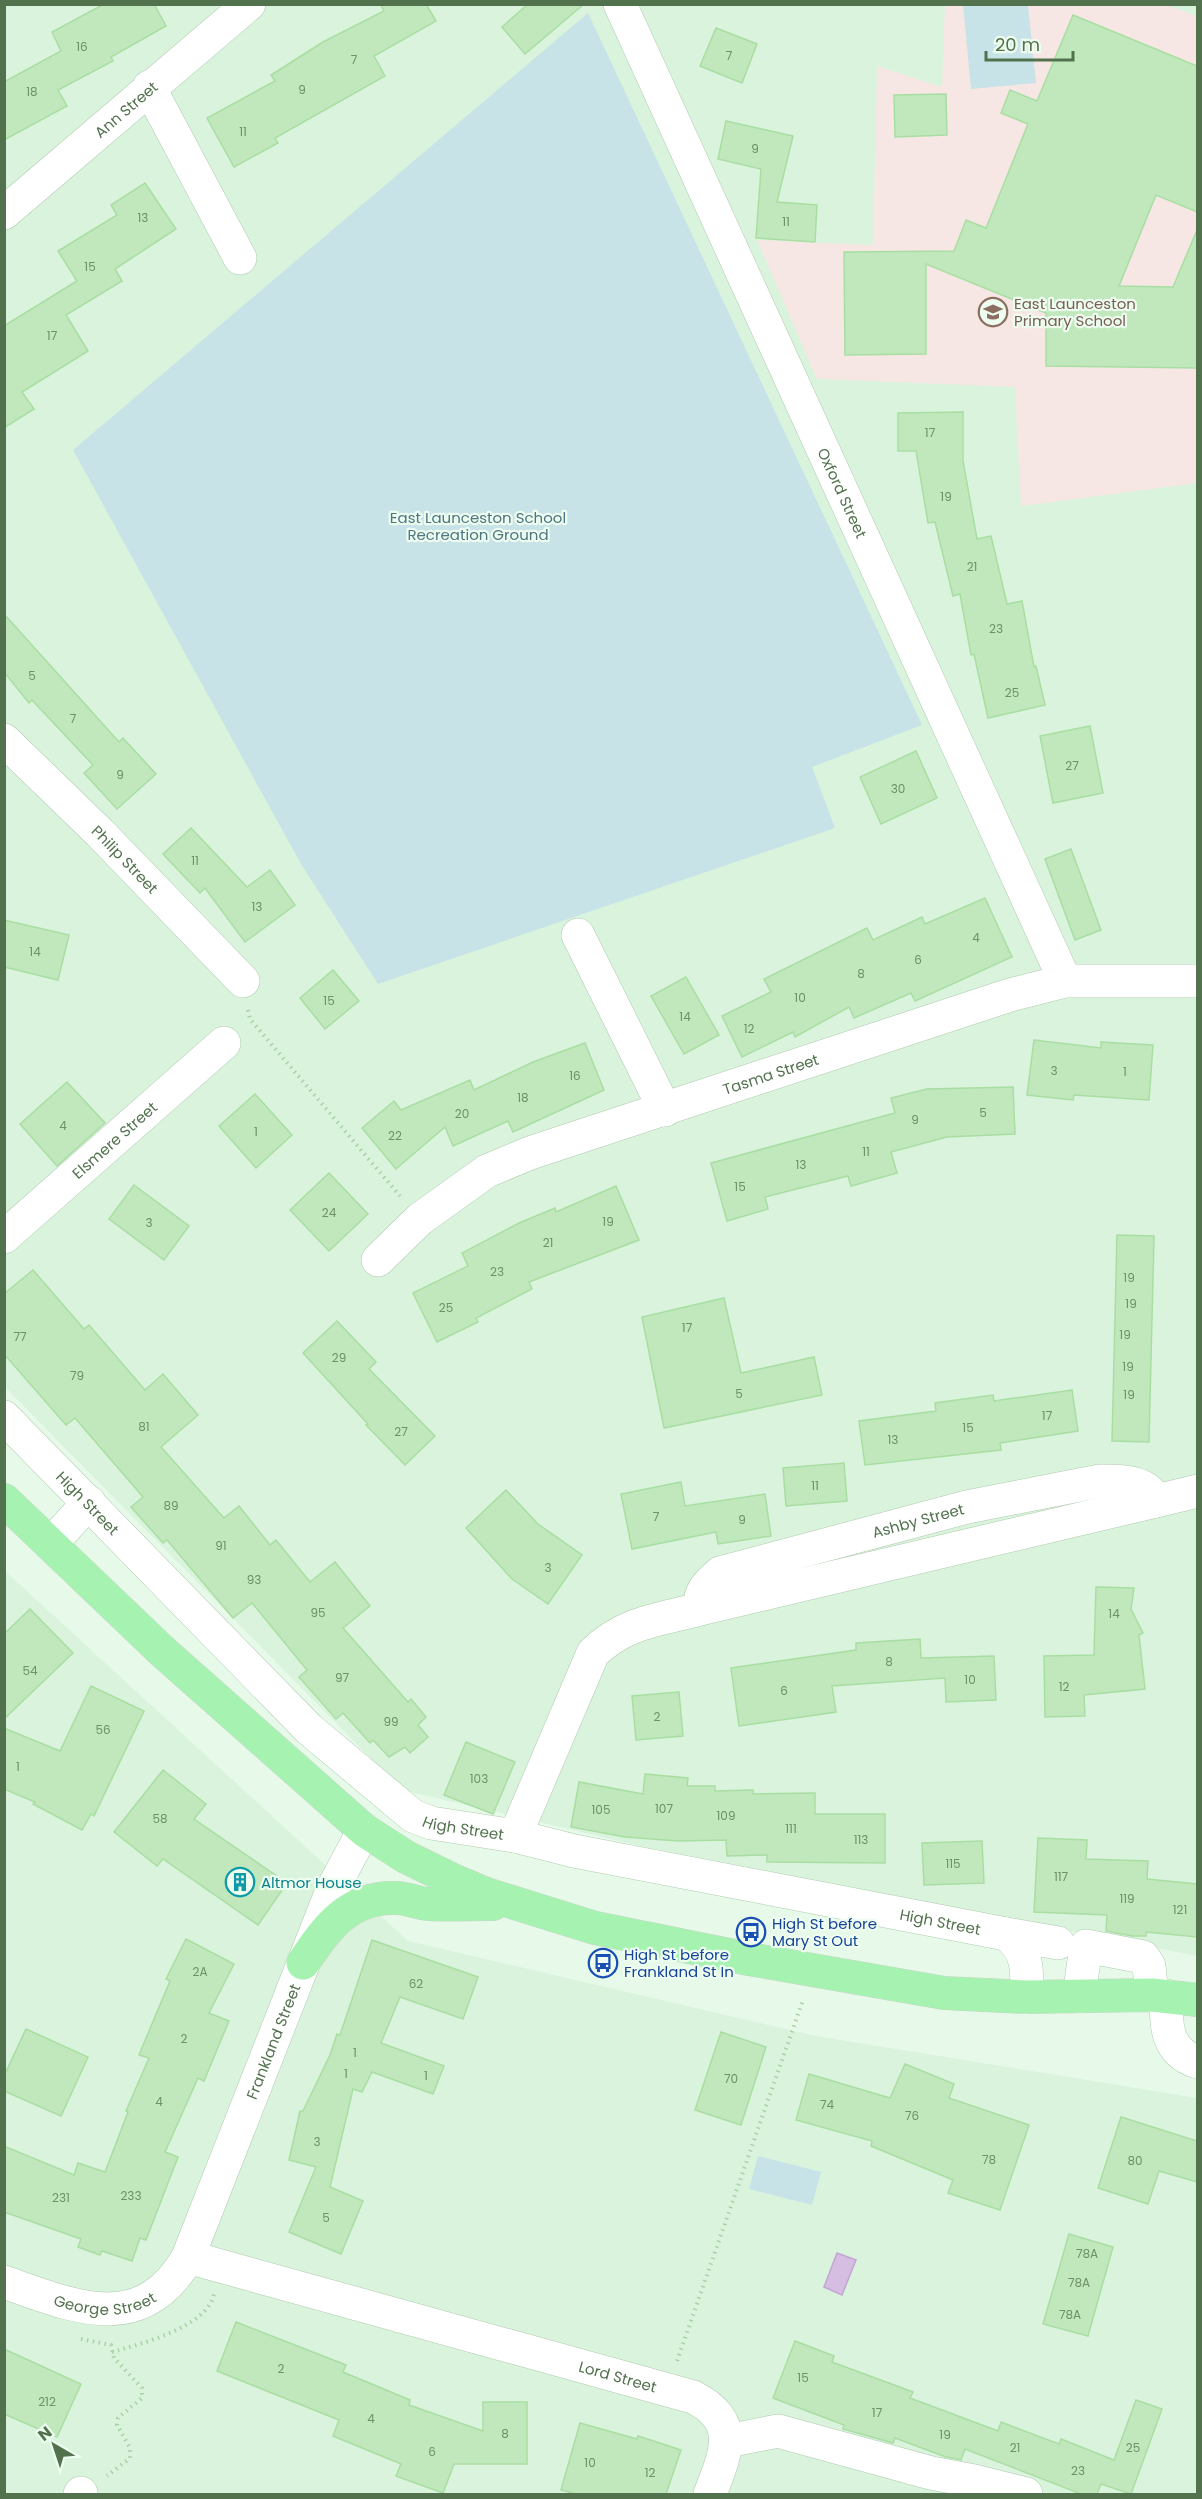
<svg xmlns="http://www.w3.org/2000/svg" width="1202" height="2499" font-family="Poppins,sans-serif">
<style>
.residential{fill:#d9f3dc}
.education{fill:#f7e7e4}
.green{fill:#c7e3e7}
.water{fill:#d6bde2;stroke:#c4a5d3;stroke-width:1.5}
.building{fill:#c0e8bc;stroke:#a9dea3;stroke-width:1.5}
.lines{fill:none;stroke-linecap:round;stroke-linejoin:round}
.minor-casing{stroke:#afcbaf;stroke-width:34}
.major-casing{stroke:#cbd5ca;stroke-width:34}
.path{stroke:#a9d2a5;stroke-width:4;stroke-dasharray:1.5 4.5;stroke-linecap:butt}
.minor{stroke:#fff;stroke-width:33}
.major{stroke:#a6f3b1;stroke-width:33}
.labels{text-anchor:middle;dominant-baseline:central;stroke-width:4.5;stroke-linejoin:round;paint-order:stroke}
.number-label{font-size:12px;fill:#6e906a}
.street-label{font-size:15px;fill:#52724e;stroke:#edfdef}
.education-label{font-size:15px;fill:#785e54;stroke:#edfdef;text-anchor:start}
.park-label{font-size:15px;fill:#4d7682;stroke:#edfdef}
.culture-label{font-size:15px;fill:#0d838f;stroke:#edfdef;text-anchor:start}
.transit-label{font-size:15px;fill:#164399;stroke:#edfdef;text-anchor:start}
</style>
<rect width="100%" height="100%" fill="#e7faea"/>
<g class="residential">
<path d="M4,5H1197V1956L641,1846L402,1790L5,1387Z"/>
<path d="M4,1570L408,1941L816,2036L1197,2098V2494H5Z"/>
</g>
<path class="education" d="M945,5H1166L1197,16V483L1021,506L1015,387L817,379L757,240L873,245L877,66L942,87Z"/>
<g class="green">
<path d="M963,5H1028L1036,83L971,89Z"/>
<path d="M588,13L922,725L812,767L835,828L378,984L301,864L73,450Z"/>
<path d="M758,2156L821,2172L812,2205L749,2189Z"/>
</g>
<path class="water" d="M837,2253L856,2260L842,2295L824,2287Z"/>
<g class="building">
<path d="M104,4H154L166,26L111,57L113,61L58,90L67,106L4,140V82L61,51L52,32Z"/>
<path d="M380,4H426L436,21L374,56L385,76L275,138L278,143L234,167L207,118L275,81L271,75L323,42L384,11Z"/>
<path d="M528,4H584L525,54L502,27Z"/>
<path d="M1073,15L1197,66V212L1156,195L1119,286L1173,287L1197,230V368L1046,366V313L926,264V354L845,355L844,252L954,251L966,220L986,228L1028,124L1001,113L1010,90L1037,101Z"/>
<path d="M716,28L757,44L742,83L700,66Z"/>
<path d="M946,94L947,135L895,137L894,95Z"/>
<path d="M726,121L793,136L777,202L817,205L815,242L756,238L761,169L718,159Z"/>
<path d="M145,183L176,229L115,269L122,281L66,315L88,351L22,392L34,409L4,428V326L77,281L58,251L117,215L111,205Z"/>
<path d="M963,412V461L977,539L991,536L1007,604L1022,601L1034,667L1036,666L1045,705L988,718L974,654L971,655L960,594L953,596L935,522L928,523L916,451H898V413Z"/>
<path d="M4,614L119,742L123,738L156,774L117,809L84,773L93,765L32,700L29,703L4,672Z"/>
<path d="M1090,726L1103,793L1053,803L1040,736Z"/>
<path d="M916,751L937,798L881,824L860,777Z"/>
<path d="M191,828L247,887L270,870L295,905L245,942L205,888L200,893L163,854Z"/>
<path d="M1071,849L1101,930L1075,940L1045,859Z"/>
<path d="M985,898L1012,957L915,1001L911,993L854,1018L849,1007L795,1037L793,1032L742,1057L722,1016L771,992L764,979L867,928L873,940L922,917L925,924Z"/>
<path d="M4,920L69,935L58,980L4,967Z"/>
<path d="M333,970L359,1001L325,1029L300,998Z"/>
<path d="M686,977L719,1035L684,1054L651,996Z"/>
<path d="M1034,1040L1101,1048V1042L1153,1045L1149,1100L1074,1095L1073,1100L1027,1095Z"/>
<path d="M585,1043L604,1090L513,1132L508,1121L453,1146L445,1127L396,1169L362,1128L394,1101L401,1110L470,1080L474,1090L533,1062Z"/>
<path d="M67,1082L105,1123L57,1166L20,1124Z"/>
<path d="M1013,1087L1015,1134L947,1137L891,1152L897,1173L851,1186L848,1176L765,1197L768,1209L727,1221L711,1163L895,1113L891,1098L927,1089Z"/>
<path d="M255,1094L292,1135L256,1168L219,1126Z"/>
<path d="M329,1173L368,1214L329,1251L290,1210Z"/>
<path d="M134,1185L189,1226L164,1260L109,1219Z"/>
<path d="M616,1186L639,1240L529,1282L532,1289L476,1318L478,1322L437,1342L413,1293L468,1266L462,1253L519,1223L555,1208L556,1212Z"/>
<path d="M1117,1235L1154,1236L1149,1442L1112,1441Z"/>
<path d="M33,1270L84,1329L89,1325L145,1390L163,1374L198,1415L161,1447L224,1518L239,1506L270,1545L276,1540L310,1582L335,1562L370,1606L343,1628L408,1702L411,1699L426,1717L418,1725L428,1737L410,1753L405,1747L389,1757L373,1740L370,1743L343,1713L336,1719L299,1677L307,1670L252,1603L233,1618L167,1540L163,1543L131,1507L143,1497L75,1418L66,1425L4,1354V1294Z"/>
<path d="M724,1298L741,1373L814,1357L822,1395L664,1428L642,1317Z"/>
<path d="M337,1321L376,1362L369,1369L435,1436L405,1465L366,1425L368,1424L303,1353Z"/>
<path d="M1072,1390L1078,1431L1000,1443L1001,1450L865,1465L859,1421L936,1411L935,1403L993,1395L994,1401Z"/>
<path d="M844,1463L847,1501L786,1506L783,1468Z"/>
<path d="M681,1482L685,1506L765,1494L771,1536L718,1544L716,1532L632,1549L621,1494Z"/>
<path d="M506,1490L538,1524L582,1555L548,1604L512,1579L466,1528Z"/>
<path d="M1096,1587L1134,1588L1131,1609L1143,1633L1139,1635L1145,1689L1084,1695L1085,1716L1045,1717L1044,1656L1094,1655Z"/>
<path d="M30,1609L73,1653L4,1719V1634Z"/>
<path d="M920,1639L921,1658L994,1656L996,1700L946,1702L945,1678L832,1686L836,1712L739,1726L731,1668L856,1650V1643Z"/>
<path d="M91,1686L144,1711L94,1816L91,1814L82,1830L33,1804L35,1802L4,1789V1728L60,1751Z"/>
<path d="M679,1692L683,1736L636,1740L632,1696Z"/>
<path d="M466,1742L515,1762L493,1814L444,1795Z"/>
<path d="M163,1770L206,1804L194,1819L287,1883L258,1925L163,1859L157,1866L114,1832Z"/>
<path d="M645,1774L688,1778L687,1786H715V1791L753,1790V1794L815,1793V1814H885V1863L767,1862V1855L727,1856L726,1840L678,1841L625,1837L571,1827L579,1782L643,1794Z"/>
<path d="M1038,1838L1087,1840L1086,1859L1148,1861L1147,1879L1197,1884V1937L1146,1932V1936H1132L1106,1931L1107,1915L1034,1912Z"/>
<path d="M982,1841L984,1883L924,1885L922,1843Z"/>
<path d="M186,1939L234,1964L209,2013L229,2021L204,2081L198,2078L165,2152L178,2157L146,2240L140,2238L132,2261L102,2251L100,2255L78,2247L81,2239L4,2212V2146L74,2175L78,2163L105,2172L128,2112L126,2111L149,2058L139,2055L170,1981L166,1979Z"/>
<path d="M372,1940L478,1977L463,2019L400,1997L381,2043L444,2066L433,2094L372,2072L362,2092L353,2089L330,2187L363,2201L341,2254L289,2232L316,2167L289,2160L300,2111H303L330,2055L337,2034L340,2035Z"/>
<path d="M26,2029L88,2057L61,2116L4,2091V2076Z"/>
<path d="M721,2032L766,2047L741,2125L695,2110Z"/>
<path d="M905,2064L954,2084L949,2098L1029,2125L1000,2210L948,2193L953,2180L871,2146L872,2141L796,2120L809,2074L890,2098Z"/>
<path d="M1121,2117L1197,2141V2182L1159,2171L1148,2204L1098,2188Z"/>
<path d="M1069,2234L1113,2247L1088,2336L1043,2324Z"/>
<path d="M236,2322L346,2365L343,2372L410,2400L409,2405L483,2431V2402H527V2464H454L443,2493L396,2476L401,2464L333,2436L339,2420L217,2371Z"/>
<path d="M795,2341L834,2356L832,2362L913,2392L910,2398L998,2431L1001,2422L1059,2444L1061,2439L1114,2460L1136,2400L1162,2409L1131,2494L1101,2484L1097,2494H1081L965,2449L961,2460L946,2457L895,2438L893,2443L843,2429L844,2425L773,2398Z"/>
<path d="M4,2349L81,2384L57,2437L4,2414Z"/>
<path d="M580,2423L637,2439L638,2436L681,2450L666,2494H576L561,2490Z"/>
</g>
<g class="lines">
<g class="minor-casing">
<g id="minor">
<path id="s1" d="M620,4L1065,981"/>
<path d="M149,87L240,258"/>
<path id="s2" d="M4,213L249,4"/>
<path id="s3" d="M4,740L100,833L243,981"/>
<path d="M578,935L665,1110"/>
<path id="s4" d="M4,1237L224,1043"/>
<path id="s5" d="M378,1260L420,1219L487,1171L530,1153L1010,995L1065,981H1198"/>
<path id="s6" d="M4,1417L309,1729L413,1816L431,1823L515,1836L574,1851L1006,1934C1028,1949 1028,1972 1026,1997"/>
<path d="M51,1544L89,1502"/>
<path id="s7" d="M700,1609C699,1592 707,1584 720,1573L967,1507L1100,1481C1119,1481 1148,1480 1155,1501"/>
<path d="M515,1836L593,1653C625,1622 658,1620 700,1609L1198,1491"/>
<path d="M1006,1934L1058,1943"/>
<path d="M1079,1996L1086,1946L1143,1957L1149,1966L1152,1995"/>
<path d="M1167,1996C1165,2023 1166,2053 1198,2062"/>
<path id="s8" d="M188,2257L693,2397C741,2421 726,2453 710,2494"/>
<path id="s9" d="M4,2282C75,2307 142,2337 188,2257L333,1888L364,1830"/>
<path d="M727,2441L778,2431L931,2473L974,2481L1026,2494"/>
<path d="M80,2494L81,2493"/>
</g>
</g>
<g class="major-casing">
<g id="major">
<path d="M4,1500L162,1651L364,1830L406,1857L455,1881L486,1894L595,1928L749,1959L944,1993L1026,1997L1152,1995L1198,2000"/>
<path d="M303,1963C326,1928 349,1896 396,1898C407,1898 417,1903 428,1904C449,1905 471,1904 493,1904"/>
</g>
</g>
<g class="path">
<path d="M248,1010L250,1019L400,1196"/>
<path d="M81,2339L111,2345L114,2358L142,2388V2398L118,2418L117,2425L130,2448V2458L107,2476"/>
<path d="M112,2352C140,2344 208,2327 214,2294"/>
<path d="M677,2361L803,2000"/>
</g>
<use href="#minor" class="minor"/>
<use href="#major" class="major"/>
</g>
<defs>
<g id="school-ring" transform="scale(1.5)"><circle r="9.5" fill="#edfdef" stroke="#8d6e63" stroke-width="1.5"/><path d="M0-5L7-2L0 1L-7-2ZM-4 1L0 2.5L4 1V4Q0 6-4 4Z" fill="#8d6e63"/></g>
<g id="building-ring" transform="scale(1.5)"><circle r="9.5" fill="#edfdef" stroke="#0f9aa8" stroke-width="1.5"/><path d="M-4-6H4V6H1V3H-1V6H-4ZM-2.5-4.3h1.7v1.8h-1.7ZM.8-4.3h1.7v1.8H.8ZM-2.5-1h1.7V.8h-1.7ZM.8-1h1.7V.8H.8Z" fill="#0f9aa8"/></g>
<g id="bus-ring" transform="scale(1.5)"><circle r="9.5" fill="#edfdef" stroke="#1a4fb4" stroke-width="1.5"/><path d="M-5-6H5V4H4V6H2V4H-2V6H-4V4H-5ZM-3.5-4V0h7V-4ZM-3.5 1.2v1.5H-2V1.2ZM2 1.2v1.5H3.5V1.2Z" fill="#1a4fb4"/></g>
</defs>
<g fill-rule="evenodd">
<use href="#school-ring" x="993" y="312"/>
<use href="#building-ring" x="240" y="1882"/>
<use href="#bus-ring" x="751" y="1932"/>
<use href="#bus-ring" x="603" y="1963"/>
</g>
<g class="labels">
<g class="number-label">
<text x="82" y="46">16</text>
<text x="729" y="55">7</text>
<text x="354" y="59">7</text>
<text x="302" y="89">9</text>
<text x="32" y="91">18</text>
<text x="243" y="131">11</text>
<text x="755" y="148">9</text>
<text x="143" y="217">13</text>
<text x="786" y="221">11</text>
<text x="90" y="266">15</text>
<text x="52" y="335">17</text>
<text x="930" y="432">17</text>
<text x="946" y="496">19</text>
<text x="972" y="566">21</text>
<text x="996" y="628">23</text>
<text x="32" y="675">5</text>
<text x="1012" y="692">25</text>
<text x="73" y="718">7</text>
<text x="1072" y="765">27</text>
<text x="120" y="774">9</text>
<text x="898" y="788">30</text>
<text x="195" y="860">11</text>
<text x="257" y="906">13</text>
<text x="976" y="937">4</text>
<text x="35" y="951">14</text>
<text x="918" y="959">6</text>
<text x="861" y="973">8</text>
<text x="800" y="997">10</text>
<text x="329" y="1000">15</text>
<text x="685" y="1016">14</text>
<text x="749" y="1028">12</text>
<text x="1054" y="1070">3</text>
<text x="1125" y="1071">1</text>
<text x="575" y="1075">16</text>
<text x="523" y="1097">18</text>
<text x="983" y="1112">5</text>
<text x="462" y="1113">20</text>
<text x="915" y="1119">9</text>
<text x="63" y="1125">4</text>
<text x="256" y="1131">1</text>
<text x="395" y="1135">22</text>
<text x="866" y="1151">11</text>
<text x="801" y="1164">13</text>
<text x="740" y="1186">15</text>
<text x="329" y="1212">24</text>
<text x="608" y="1221">19</text>
<text x="149" y="1222">3</text>
<text x="548" y="1242">21</text>
<text x="497" y="1271">23</text>
<text x="1129" y="1277">19</text>
<text x="1131" y="1303">19</text>
<text x="446" y="1307">25</text>
<text x="687" y="1327">17</text>
<text x="1125" y="1334">19</text>
<text x="20" y="1336">77</text>
<text x="339" y="1357">29</text>
<text x="1128" y="1366">19</text>
<text x="77" y="1375">79</text>
<text x="739" y="1393">5</text>
<text x="1129" y="1394">19</text>
<text x="1047" y="1415">17</text>
<text x="144" y="1426">81</text>
<text x="968" y="1427">15</text>
<text x="401" y="1431">27</text>
<text x="893" y="1439">13</text>
<text x="815" y="1485">11</text>
<text x="171" y="1505">89</text>
<text x="656" y="1516">7</text>
<text x="742" y="1519">9</text>
<text x="221" y="1545">91</text>
<text x="548" y="1567">3</text>
<text x="254" y="1579">93</text>
<text x="318" y="1612">95</text>
<text x="1114" y="1613">14</text>
<text x="889" y="1661">8</text>
<text x="30" y="1670">54</text>
<text x="342" y="1677">97</text>
<text x="970" y="1679">10</text>
<text x="1064" y="1686">12</text>
<text x="784" y="1690">6</text>
<text x="657" y="1716">2</text>
<text x="391" y="1721">99</text>
<text x="103" y="1729">56</text>
<text x="18" y="1766">1</text>
<text x="479" y="1778">103</text>
<text x="664" y="1808">107</text>
<text x="601" y="1809">105</text>
<text x="726" y="1815">109</text>
<text x="160" y="1818">58</text>
<text x="791" y="1828">111</text>
<text x="861" y="1839">113</text>
<text x="953" y="1863">115</text>
<text x="1061" y="1876">117</text>
<text x="1127" y="1898">119</text>
<text x="1180" y="1909">121</text>
<text x="200" y="1971">2A</text>
<text x="416" y="1983">62</text>
<text x="184" y="2038">2</text>
<text x="355" y="2052">1</text>
<text x="346" y="2073">1</text>
<text x="426" y="2075">1</text>
<text x="731" y="2078">70</text>
<text x="159" y="2101">4</text>
<text x="827" y="2104">74</text>
<text x="912" y="2115">76</text>
<text x="317" y="2141">3</text>
<text x="989" y="2159">78</text>
<text x="1135" y="2160">80</text>
<text x="131" y="2195">233</text>
<text x="61" y="2197">231</text>
<text x="326" y="2217">5</text>
<text x="1087" y="2253">78A</text>
<text x="1079" y="2282">78A</text>
<text x="1070" y="2314">78A</text>
<text x="281" y="2368">2</text>
<text x="803" y="2377">15</text>
<text x="47" y="2401">212</text>
<text x="877" y="2412">17</text>
<text x="371" y="2418">4</text>
<text x="505" y="2433">8</text>
<text x="945" y="2434">19</text>
<text x="1015" y="2447">21</text>
<text x="1133" y="2447">25</text>
<text x="432" y="2451">6</text>
<text x="590" y="2462">10</text>
<text x="1078" y="2470">23</text>
<text x="650" y="2472">12</text>
</g>
<g class="street-label">
<text stroke="none"><textPath href="#s2" startOffset="160">Ann Street</textPath></text>
<text stroke="none"><textPath href="#s1" startOffset="537">Oxford Street</textPath></text>
<text stroke="none"><textPath href="#s3" startOffset="170">Philip Street</textPath></text>
<text stroke="none"><textPath href="#s5" startOffset="441">Tasma Street</textPath></text>
<text stroke="none"><textPath href="#s4" startOffset="147">Elsmere Street</textPath></text>
<text stroke="none"><textPath href="#s6" startOffset="120">High Street</textPath></text>
<text stroke="none"><textPath href="#s7" startOffset="248">Ashby Street</textPath></text>
<text stroke="none"><textPath href="#s6" startOffset="624">High Street</textPath></text>
<text stroke="none"><textPath href="#s6" startOffset="1110">High Street</textPath></text>
<text stroke="none"><textPath href="#s9" startOffset="440">Frankland Street</textPath></text>
<text stroke="none"><textPath href="#s9" startOffset="105">George Street</textPath></text>
<text stroke="none"><textPath href="#s8" startOffset="446">Lord Street</textPath></text>
</g>
<g class="education-label">
<text x="1014" y="303">East Launceston<tspan x="1014" dy="17">Primary School</tspan></text>
</g>
<g class="park-label">
<text x="478" y="517">East Launceston School<tspan x="478" dy="17">Recreation Ground</tspan></text>
</g>
<g class="culture-label">
<text x="261" y="1882">Altmor House</text>
</g>
<g class="transit-label">
<text x="772" y="1923">High St before<tspan x="772" dy="17">Mary St Out</tspan></text>
<text x="624" y="1954">High St before<tspan x="624" dy="17">Frankland St In</tspan></text>
</g>
</g>
<rect width="1202" height="2499" fill="none" stroke="#52724e" stroke-width="12"/>
<g transform="translate(54 2445) rotate(321)" stroke="#edfdef" stroke-width="4.5" paint-order="stroke">
<path d="M0-4.5L10 22L0 15L-10 22Z" fill="#52724e"/>
<text y="-9" font-size="16" font-weight="bold" text-anchor="middle" fill="#52724e">N</text>
</g>
<path d="M986 51v9h87v-9" fill="none" stroke="#52724e" stroke-width="3"/>
<text x="995" y="51" font-size="18" fill="#52724e" stroke="#edfdef" stroke-width="4.5" paint-order="stroke">20 m</text>
</svg>
